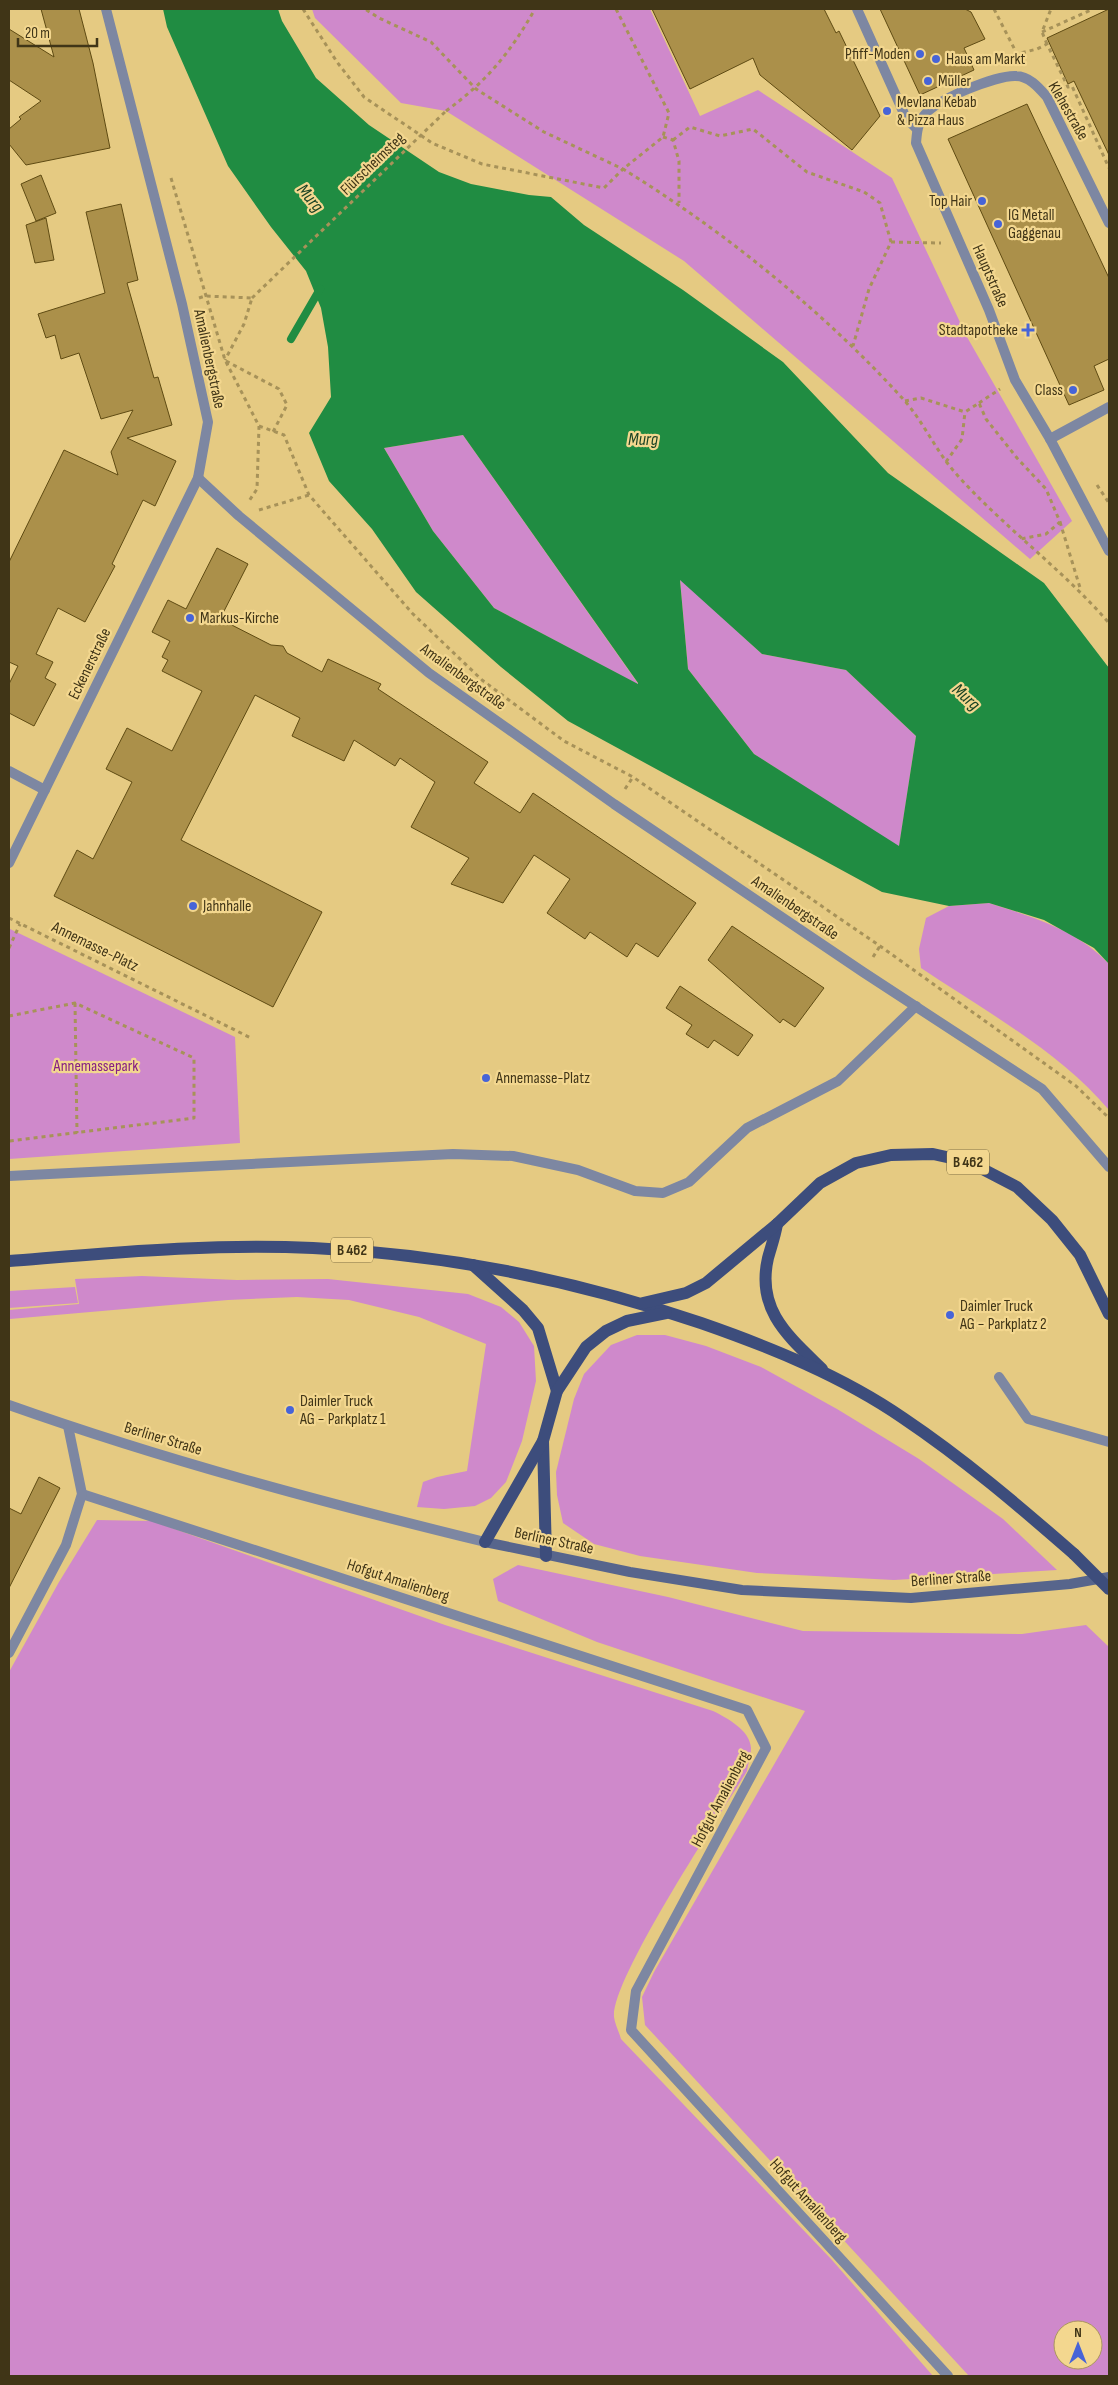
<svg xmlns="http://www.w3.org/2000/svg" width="1118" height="2385" font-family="'Sofia Sans Condensed',sans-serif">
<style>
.green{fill:#cf89cb;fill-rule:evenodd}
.water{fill:#208c42;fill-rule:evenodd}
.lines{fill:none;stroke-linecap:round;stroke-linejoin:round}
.stream{stroke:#208c42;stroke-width:8}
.building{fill:#ab904a;stroke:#5f4b13}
.path{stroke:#a79259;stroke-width:3;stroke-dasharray:4 4;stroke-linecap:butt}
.lane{stroke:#7d87a2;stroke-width:10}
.street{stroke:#7d87a2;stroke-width:10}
.secondary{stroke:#57658c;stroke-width:10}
.primary{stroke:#3d4d7c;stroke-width:12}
.path-bridge{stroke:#a79259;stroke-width:3;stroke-dasharray:4 4;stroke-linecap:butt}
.primary-bridge{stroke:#3d4d7c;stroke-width:12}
.poi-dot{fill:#4764d7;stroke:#f3d78f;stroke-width:2}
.labels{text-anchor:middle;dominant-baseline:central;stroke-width:4.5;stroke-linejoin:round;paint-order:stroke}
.shield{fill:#f3d78f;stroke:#76663b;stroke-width:1}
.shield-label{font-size:15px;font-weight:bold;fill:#403517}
.poi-label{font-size:16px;fill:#403517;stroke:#f3d78f;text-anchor:start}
.street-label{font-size:16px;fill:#403517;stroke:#f3d78f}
.park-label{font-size:16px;fill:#862184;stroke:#f3d78f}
.water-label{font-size:18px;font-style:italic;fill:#1b4324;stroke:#f3d78f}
</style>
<rect width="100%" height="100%" fill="#e5ca82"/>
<g class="green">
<path d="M312,9H650L700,116L758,90L892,178L967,337L1072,521L1030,559L684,261L446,111L401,103L315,18Z"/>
<path d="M463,435L639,685L494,608L433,531L384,448Z"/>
<path d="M680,579L762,654L846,670L916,736L899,847L754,754L688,669Z"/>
<path d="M989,903C1033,917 1077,930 1109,964V1110C1059,1051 985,1011 921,968L919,949L926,918L949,906Z"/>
<path d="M10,929L235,1037L240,1143L9,1159Z"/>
<path d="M142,1276L237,1280L328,1279L468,1294L501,1307L519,1322L534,1346L536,1381L522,1441L506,1482L491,1498L475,1506L444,1509L417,1507L423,1482L437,1477L467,1471L486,1344L419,1317L349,1300L297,1297L228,1300L10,1319L9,1321V1310L79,1304L75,1279Z"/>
<path d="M75,1287L78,1303L9,1308V1291Z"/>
<path d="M637,1335H665L706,1346L761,1367L837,1409L919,1459L1003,1519L1057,1570L894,1580L757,1573L640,1556L594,1544L563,1523L557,1495L556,1472L574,1399L584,1374L611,1345Z"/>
<path d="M97,1520L152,1521L445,1625L713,1711C727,1718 750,1730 751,1748C751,1755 748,1764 747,1771C722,1812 611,1979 614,2017C615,2024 619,2032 621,2039L832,2260L933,2376H9V1672L59,1582Z"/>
<path d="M518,1565L668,1597L803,1631L1022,1634L1086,1625L1109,1647V2376H969L645,2025L642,1997L654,1972L805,1711L597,1642L498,1601L493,1579ZM1063,2330H1093V2360H1063Z"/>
</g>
<path class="water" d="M163,9H278L282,21L316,78L369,125L439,172L471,184L529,195L551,197L584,225L683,290L783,362L888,473L1044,583L1109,668V964L1094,948L1044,920L989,903L949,906L882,892L568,721L501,667L416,592L372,529L329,481L309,433L331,397L328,347L321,308L306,271L271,227L228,166L167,27ZM463,435L638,683V684L494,608L433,531L384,448ZM680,580L762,654L846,670L916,736L899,846L754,754L688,669Z"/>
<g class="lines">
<path class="stream" d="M291,339L320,289"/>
</g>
<g class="building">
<path d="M41,9H79L93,63L110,148L26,165L9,144V129L21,119L19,117L41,101L9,80V29L54,57Z"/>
<path d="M652,9H824L836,33L839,31L880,116L852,150L760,75L753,58L690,89Z"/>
<path d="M880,9H965L971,12L985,39L964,48L974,70L920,95Z"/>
<path d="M1109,9V155L1074,81L1068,84L1047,38Z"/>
<path d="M1027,104L1109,278V359L1094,366L1104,390L1069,405L948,139Z"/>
<path d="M41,175L56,213L36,221L21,184Z"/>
<path d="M121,204L138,280L127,283L154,378L158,377L172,425L127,438L176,461L155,506L143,500L112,564L115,566L85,622L58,608L36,654L53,662L45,678L56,684L34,726L9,713V684L18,666L9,662V562L64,450L118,475L111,452L133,410L101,419L79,353L61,359L55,335L46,338L38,314L105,293L86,212Z"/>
<path d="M46,218L54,260L35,263L26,225Z"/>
<path d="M217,548L248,564L220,619L271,645L283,646L287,653L322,672L328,659L381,684L378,689L488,762L474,783L520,813L533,793L696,903L658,957L636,943L627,957L590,932L585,939L547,913L570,879L534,855L503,903L451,884L469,858L411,827L435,782L400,758L395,766L354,740L344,761L292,736L300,718L255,695L181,840L322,912L273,1007L54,896L77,850L93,859L132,782L106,769L127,728L172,751L202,691L162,671L168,660L162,657L170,641L152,632L168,600L186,609Z"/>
<path d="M732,926L824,988L795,1027L783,1019L780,1023L708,960Z"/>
<path d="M680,986L753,1035L738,1056L714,1040L708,1048L686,1034L692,1025L666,1008Z"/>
<path d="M39,1477L60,1488L9,1588V1508L21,1514Z"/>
</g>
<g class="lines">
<g class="path">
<path d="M303,9L337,62L364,97L432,143L482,164L604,188L623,169L544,132L476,89L431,42L379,18L365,9"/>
<path d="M616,9L669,113L663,137L623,169C724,231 823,311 903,399C924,422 936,452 958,476C1005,528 1063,570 1109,623"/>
<path d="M994,9L1017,54"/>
<path d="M1042,32L1093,9"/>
<path d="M1047,44L1042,32L1051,9"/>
<path d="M1017,57V54L1037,49L1047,44L1068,87L1072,86L1109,168"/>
<path d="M446,111C487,81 510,53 535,9"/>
<path d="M663,137L673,140L679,161V203"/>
<path d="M673,140L690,127L720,136L753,129L807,172L864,192L880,203L891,242L869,289L853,346"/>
<path d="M171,178L225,360L259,426L257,489L249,501"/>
<path d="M891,242L941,243"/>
<path d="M199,298L205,296L252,298L244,324L225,360"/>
<path d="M226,361L279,389L287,405L273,432"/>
<path d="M905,401L921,398L965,412L979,403L986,419L1017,458L1046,489L1060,522L1046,534L1021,539"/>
<path d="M979,403L1000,389"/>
<path d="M259,426L284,435L309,495L412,613L482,680L564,741L633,777L880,946L1076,1086L1109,1118"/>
<path d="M946,462L962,439L965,412"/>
<path d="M1097,485L1109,503"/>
<path d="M259,510L309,495"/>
<path d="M1060,522L1081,591"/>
<path d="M625,789L633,777"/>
<path d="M9,918L251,1038"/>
<path d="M9,948L20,924"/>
<path d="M873,957L880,946"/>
<path d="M75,1003L77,1133"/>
<path d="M9,1016L75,1003L194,1058V1118L9,1141"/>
</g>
<g class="lane">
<path d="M9,1176L453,1154L513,1156L578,1170L635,1191L663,1193L689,1182L747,1128L838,1081L916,1006"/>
<path d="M999,1377L1028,1419L1109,1442"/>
<path d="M82,1494L747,1710L766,1748L636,1991L631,2030L948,2376"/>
</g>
<g class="street">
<path d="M857,9L906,118L917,129"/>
<path d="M1109,223L1047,97C1039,88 1029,76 1016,76C996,75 934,100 923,117C917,126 917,133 916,143L989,310L1015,380L1050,439L1109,551"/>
<path d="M1050,439L1109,407"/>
<path d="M198,478L239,516L429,673L614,804L863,972L1042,1089L1109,1167"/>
<path d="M9,771L45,790"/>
<path d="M9,863L198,478L208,422L182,304L106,9"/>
<path d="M9,1405C164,1460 325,1503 485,1542"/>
<path d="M9,1653L66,1545L82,1494L68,1426"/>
</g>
<path class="secondary" d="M485,1542L630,1572L742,1590L911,1598L1070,1584L1109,1577"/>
<g class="primary">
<path d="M777,1224C775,1236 771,1247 768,1258C756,1310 788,1336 822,1369"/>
<path d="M9,1261C110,1253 212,1243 313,1248C445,1254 575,1280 701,1323C770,1347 842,1376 903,1418C964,1459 1019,1506 1074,1554"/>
<path d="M473,1265L523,1310L538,1328L557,1391"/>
<path d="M643,1303L686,1293L706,1283L777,1224L820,1183L856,1163L891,1155L933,1154L969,1162L1017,1187L1052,1220L1080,1255L1109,1314"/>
<path d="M543,1441L546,1556"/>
<path d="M485,1542L543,1441L557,1391L586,1347L606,1331L627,1321L666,1313"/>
</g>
<path class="path-bridge" d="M252,298L446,111"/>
<path class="primary-bridge" d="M1074,1554L1109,1589"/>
</g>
<g class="poi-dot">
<circle cx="920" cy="54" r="5"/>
<circle cx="936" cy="59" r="5"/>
<circle cx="928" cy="81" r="5"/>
<circle cx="887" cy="111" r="5"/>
<circle cx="982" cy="201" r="5"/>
<circle cx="998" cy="224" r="5"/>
<path d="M1025.5 322.5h5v5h5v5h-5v5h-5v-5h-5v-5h5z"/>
<circle cx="1073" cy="390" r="5"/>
<circle cx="190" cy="618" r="5"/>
<circle cx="193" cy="906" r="5"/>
<circle cx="486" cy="1078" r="5"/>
<circle cx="950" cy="1315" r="5"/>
<circle cx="290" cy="1410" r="5"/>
</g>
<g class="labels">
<g class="shield">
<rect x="947" y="1149.5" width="42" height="25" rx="4"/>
<rect x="331" y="1237.5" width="42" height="25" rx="4"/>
</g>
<g class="shield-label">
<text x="968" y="1162">B 462</text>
<text x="352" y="1250">B 462</text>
</g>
<g class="poi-label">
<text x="910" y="54" text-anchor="end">Pfiff-Moden</text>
<text x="946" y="59">Haus am Markt</text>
<text x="938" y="81">Müller</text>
<text x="897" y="102">Mevlana Kebab<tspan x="897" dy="18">&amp; Pizza Haus</tspan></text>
<text x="972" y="201" text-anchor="end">Top Hair</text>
<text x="1008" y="215">IG Metall<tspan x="1008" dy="18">Gaggenau</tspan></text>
<text x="1018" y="330" text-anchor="end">Stadtapotheke</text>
<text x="1063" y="390" text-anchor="end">Class</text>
<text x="200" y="618">Markus-Kirche</text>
<text x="203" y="906">Jahnhalle</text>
<text x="496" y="1078">Annemasse-Platz</text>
<text x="960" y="1306">Daimler Truck<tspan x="960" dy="18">AG − Parkplatz 2</tspan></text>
<text x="300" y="1401">Daimler Truck<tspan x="300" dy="18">AG − Parkplatz 1</tspan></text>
</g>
<g class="street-label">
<text transform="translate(1068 111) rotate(60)">Klehestraße</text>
<text transform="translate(373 164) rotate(-44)">Flürscheimsteg</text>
<text transform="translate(990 276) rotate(66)">Hauptstraße</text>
<text transform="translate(209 359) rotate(78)">Amalienbergstraße</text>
<text transform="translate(90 664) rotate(-64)">Eckenerstraße</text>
<text transform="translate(463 677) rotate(36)">Amalienbergstraße</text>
<text transform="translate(795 908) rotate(34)">Amalienbergstraße</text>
<text transform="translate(95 947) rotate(26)">Annemasse-Platz</text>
<text transform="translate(163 1439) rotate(17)">Berliner Straße</text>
<text transform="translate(554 1541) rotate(12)">Berliner Straße</text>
<text transform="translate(951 1579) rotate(-4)">Berliner Straße</text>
<text transform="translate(398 1581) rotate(18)">Hofgut Amalienberg</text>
<text transform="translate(721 1799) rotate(-62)">Hofgut Amalienberg</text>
<text transform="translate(808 2201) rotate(48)">Hofgut Amalienberg</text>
</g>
<g class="park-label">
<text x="96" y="1066">Annemassepark</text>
</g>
<g class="water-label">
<text transform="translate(310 198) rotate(50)">Murg</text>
<text x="643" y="439">Murg</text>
<text transform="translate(966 697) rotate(42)">Murg</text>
</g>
</g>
<rect width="1118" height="2385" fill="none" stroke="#403517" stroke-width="20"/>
<g transform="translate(1078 2345)"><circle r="24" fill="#f3d78f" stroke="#ab965f"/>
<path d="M0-4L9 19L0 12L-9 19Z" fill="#4764d7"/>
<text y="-8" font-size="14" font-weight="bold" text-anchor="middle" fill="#403517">N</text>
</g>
<path d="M18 38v8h79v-8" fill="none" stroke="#403517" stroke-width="2.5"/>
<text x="25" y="38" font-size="15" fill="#403517" stroke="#f3d78f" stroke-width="4" paint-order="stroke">20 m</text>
</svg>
